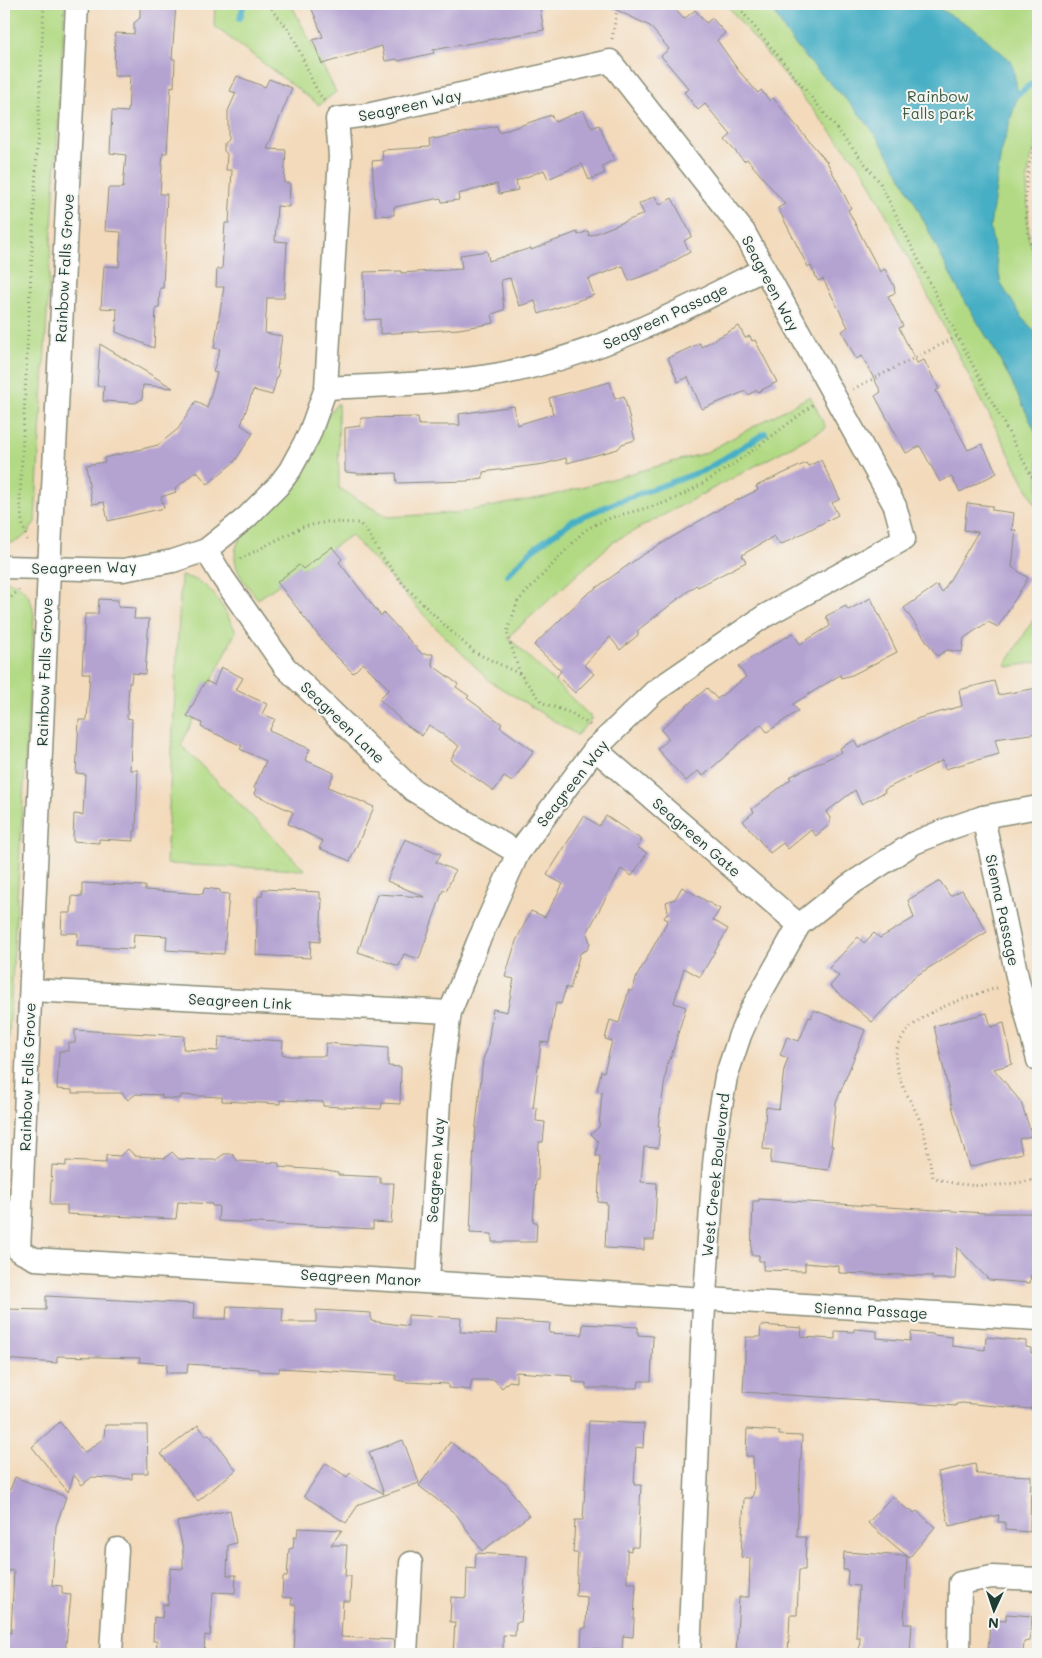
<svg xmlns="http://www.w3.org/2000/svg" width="1042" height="1658" font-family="Mali,sans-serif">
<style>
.green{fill:#b2da84;stroke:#688c5c}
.water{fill:#46afc5;stroke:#32767c}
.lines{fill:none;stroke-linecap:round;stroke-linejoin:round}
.stream{stroke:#46afc5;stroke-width:6}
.building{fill:#b4a3d1}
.minor-casing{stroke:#898c78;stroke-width:25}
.path{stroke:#898c78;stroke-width:3;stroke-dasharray:1 4;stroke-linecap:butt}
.minor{stroke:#fff;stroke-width:22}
.labels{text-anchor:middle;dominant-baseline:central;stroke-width:4;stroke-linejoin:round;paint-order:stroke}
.park-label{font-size:15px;fill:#3c5c44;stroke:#f6f6f2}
.street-label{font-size:15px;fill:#1f3d34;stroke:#f6f6f2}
</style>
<rect width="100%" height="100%" fill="#f6f6f2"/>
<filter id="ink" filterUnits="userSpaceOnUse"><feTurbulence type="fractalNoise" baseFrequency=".02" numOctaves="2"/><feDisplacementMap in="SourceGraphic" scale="10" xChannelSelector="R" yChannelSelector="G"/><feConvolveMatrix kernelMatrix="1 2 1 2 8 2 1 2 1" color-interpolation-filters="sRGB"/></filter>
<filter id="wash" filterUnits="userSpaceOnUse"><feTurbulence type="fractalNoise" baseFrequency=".0096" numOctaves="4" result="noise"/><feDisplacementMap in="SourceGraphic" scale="20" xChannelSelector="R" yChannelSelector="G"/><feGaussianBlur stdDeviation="1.12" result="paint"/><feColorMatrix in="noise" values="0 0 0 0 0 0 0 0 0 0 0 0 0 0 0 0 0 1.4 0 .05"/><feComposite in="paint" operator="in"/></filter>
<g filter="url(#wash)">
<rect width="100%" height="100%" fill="#f3dabb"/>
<g class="green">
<path d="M4,4H65L35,522C27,535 20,544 4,543Z"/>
<path d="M215,4H291L336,92L319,105L214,26Z"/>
<path d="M726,4H1038V139L1030,162L1027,184L1029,240L1038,261V510L865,173Z"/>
<path d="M810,396L826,428L613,542L508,637L592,718L577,735L491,682L433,625L351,535L258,599C246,584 231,569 236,548C240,531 275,509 287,493C309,465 314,427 338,403L339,488L387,517L455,513L550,496L705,453Z"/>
<path d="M181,576C213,580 221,606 236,631L181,745L305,870L166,864Z"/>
<path d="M4,581C25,583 32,598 34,616L4,1116Z"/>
<path d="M1038,612V662L1008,667L1006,664Z"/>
</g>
<path class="water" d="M771,4H931L975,29L1012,62L1018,94L1001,153L990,227L1001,284L1024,320L1038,334V437C1025,410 1012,382 998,356C982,328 964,302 950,274C926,227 906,180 877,137C845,89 792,58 771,4Z"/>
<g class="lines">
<g class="stream">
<path d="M240,18L244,4"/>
<path d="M1018,94L1038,79"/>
<path d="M507,575L532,550L572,521L617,502L705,470L765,433"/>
</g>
</g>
<g id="blocks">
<g class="building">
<path d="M140,4H176L172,59H175L174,87L171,86L167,153H163L160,194H167L163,288H160L159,308H156L154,348L116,332L117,309L101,308L104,266L119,267L121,232L105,231L108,188H123L126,155L110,153L112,111L128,112L130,76H114L115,33L134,34V23L140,18Z"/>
<path d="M310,4H539L544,30L433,50L434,53L398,61L397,59L385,61L382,46L322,64L313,40L323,37Z"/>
<path d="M604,4H670L684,19L695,10L706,23L712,18L725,33L717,40L738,70L758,93L761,90L770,101L773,98L827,162L851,208L848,210L880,272L885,269L894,286L895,293L888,296L903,326L899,328L917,363L924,360L939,389L936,391L968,450L982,444L997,473L960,492L951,476L940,482L920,446L906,453L875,396L881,392L862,356L856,359L842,331L848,327L823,279L818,281L811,266L808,267L778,208L785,204L747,159L744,161L725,140L731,135L705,104L698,110L684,92L689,89L661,56L669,49L650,26Z"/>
<path d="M237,76L265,87L269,79L292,88L267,149L286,150L284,183H290L289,207L277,206L275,241L287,242L284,298H267L265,333L282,336L277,369L279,370L272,395L253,390L241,425L253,433L235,461L208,484L196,471L175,489L176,492L161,497L164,508L108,521L104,502L92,504L86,465L105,462L104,458L158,445L178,429L196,401L207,408L217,373L213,372L220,349L214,348L224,287H216L217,269H222L225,223H229L232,170H226L227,154L224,151V143L228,140V111L236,93L230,91Z"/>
<path d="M583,110L592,128L599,125L614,160L602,166L605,173L589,180L582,164L548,179L544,170L516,181L518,190L499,194L497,184L458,194L459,200L442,202L441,198L394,207V215L376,216L372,161L383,160L382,150L430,147L429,140L497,126L499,133L551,115L555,122Z"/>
<path d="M655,196L660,205L672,198L692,236L684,241L690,252L659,270L629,281L623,266L588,279L594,295L539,314L535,301L519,306L510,278L501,280L504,310L492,314L494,323L459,329L380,334V319L365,320L364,272L401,271V273L462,269L460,255L487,251L489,261L531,248V250L577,232L578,235L588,231L589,236L644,214L639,204Z"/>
<path d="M739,326L745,338L750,336L752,341L755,340L777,382L758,392L757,390L748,395L746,391L702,409L688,377L678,382L668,358L700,343L701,347Z"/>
<path d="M100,344L173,388L143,385L142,399L135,403L103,401L104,386H97Z"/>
<path d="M610,382L615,399L624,396L635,440L622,444L618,449L567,463L566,458L544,464L483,472V478L468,480V481L397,483L396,473L357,474V473L345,472V428L360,426L361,418L418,417L419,425H460L459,414L514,406L517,425L553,414L549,398Z"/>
<path d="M821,460L840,499L832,503L838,515L780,545L774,536L742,555L746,562L698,587L696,585L638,630V635L620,650L610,637L584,665L594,674L575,693L557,676L561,671L534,645L586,595L641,556L723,507L758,490L756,486L806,463L808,466Z"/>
<path d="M967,503L992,506V510L1014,513L1012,530H1016L1012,567L1028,578L998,627L988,622L964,638L962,652L947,650L937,656L904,608L937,585L942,593L978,532L964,530Z"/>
<path d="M332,547L342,559L339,562L381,616L384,613L422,654H433L432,665L458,684L456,687L469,696L467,698L502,724L500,727L534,751L512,782L504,777L494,791L450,760L459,746L429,725L422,736L405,724L379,699L389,689L363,663L353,673L329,649L277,582L299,565L303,569Z"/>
<path d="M871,598L897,652L852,675L841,678L840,675L793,704L798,711L767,732L761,724L703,776L698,771L686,781L657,749L669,739L661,730L686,706L707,688L717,699L746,677L738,666L793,633L800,644L830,626L826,616L846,606L848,610Z"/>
<path d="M99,599L118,600V607L135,608L134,619H149L145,674L132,673L131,683H129L127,718L132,719L130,770H138L136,831H134V841L99,839V843L73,841L74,814L83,815L85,774L76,773L79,720H87L90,673H82L85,614H98Z"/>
<path d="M221,667L243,678L236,690L267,704L262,714L275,719L269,731L310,749L305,760L334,773L328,787L374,807L350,861L319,848L323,841L288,824L293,812L254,794L256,789L254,788L266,761L240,749L242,746L201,727L202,723L187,716L203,685L206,681L214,685Z"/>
<path d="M994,681L998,695L1038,688V733L995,739L999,754L945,769L943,760L884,790L885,792L861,804L855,790L826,812L830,818V824L816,836L811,830L788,849L783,843L770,853L743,821L754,812L752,809L791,779L789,777L842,752L840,748L855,740L858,748L919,718L962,706L959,690Z"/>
<path d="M584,816L599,826L606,816L642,840L637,847L647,853L632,876L621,869L587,933L590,943L587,950L580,953L570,989L566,987L561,1004L556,1003L549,1043L541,1042L533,1108H537L536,1121L545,1122L543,1142H539L538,1180H536L533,1222H537L536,1242H492V1234L470,1233L474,1145L483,1059L487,1050L493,1009L507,1012L514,979L505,977L516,941L531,911L545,917L563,884L547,875Z"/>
<path d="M405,839L441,854L436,862L455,871L446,891L443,890L419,959L404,954L399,966L358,952L377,894L425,897L387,881Z"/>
<path d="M940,881L950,896L962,890L987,932L914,977L872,1022L830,986L839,976L829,968L858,937L864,943L874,933L880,938L914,918L908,900Z"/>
<path d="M82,883L145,886V890L203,894L204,888L220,890V893L229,894L224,954L166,950L167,936L134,934L133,949L77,946L78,933H61L62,913H71L72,896L82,897Z"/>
<path d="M682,887L720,909L713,920L728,929L700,977L684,968L674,1003L686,1007L670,1060H668L658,1126H660L658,1148L644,1147L641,1182L657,1183L654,1240H644V1250L605,1248L607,1203L598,1202L600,1156H596L598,1141L591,1134L599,1127L602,1092L597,1091L601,1071L604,1072L612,1041L605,1039L610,1020L619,1023L629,990L632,991L637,976L668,920L664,918L668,912L666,902L675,899Z"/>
<path d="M263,889L320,892V899H322L320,942L311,941L310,958L256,955L258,896H262Z"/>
<path d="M814,1010L865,1030L836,1103L831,1146H833L828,1170L770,1163L772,1150L763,1149L766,1107L779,1109L784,1070L788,1058L780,1055L787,1037L799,1041L809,1017L811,1018Z"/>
<path d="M987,1013L991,1027L1004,1023L1012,1064L994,1069L1021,1102L1032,1136L1019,1139L1022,1153L969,1167L952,1106L934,1026Z"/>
<path d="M75,1030L184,1036L183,1049L218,1051L219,1037L283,1041L282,1054L289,1056H325L326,1043L388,1048V1066L401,1067L400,1104L382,1103L381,1109L323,1106V1102L280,1100V1104L222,1101V1097L181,1095L180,1099L162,1098V1095L136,1094L128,1100L122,1093H72V1090L57,1089L59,1051H68V1043H75Z"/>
<path d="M128,1149L135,1156L165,1158L172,1152L179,1159L204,1160H216L224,1154H232L238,1161L279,1163V1167L322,1170L338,1173V1175L380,1177V1183H394L391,1223L373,1222V1229L218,1221L219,1206H212V1204L178,1202L176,1219L67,1214V1205H50L52,1165L66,1166V1161L106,1163V1155L120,1156Z"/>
<path d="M759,1199L985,1213H1038V1275H1031L1030,1283L989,1280L957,1247L955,1279H932V1276L839,1273V1266L805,1263V1271L763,1270L764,1261H759V1255H751L753,1201H759Z"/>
<path d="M46,1296L194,1304L193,1319H226L227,1306L283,1308L282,1322H316V1310L371,1313V1321L408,1326V1315L461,1318L460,1332L496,1334L497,1320L550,1323L549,1333L582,1335L583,1324L638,1327V1335L653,1336L651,1381H639L638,1388H586V1383L573,1382V1376L516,1372V1382L509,1381L502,1388L495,1380H472L470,1390L448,1388V1384L407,1382L396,1380V1375L279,1368V1372L259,1371V1369L188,1364L187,1373H166L167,1364L139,1362L140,1358L57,1356V1363L4,1359V1309L46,1310Z"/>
<path d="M761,1325L802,1328L801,1337L835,1339V1331L854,1332V1329L877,1331V1338L910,1341L911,1332L933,1334V1335L952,1337V1346L985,1350L986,1337L1026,1341V1347L1031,1348V1353L1038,1354L1037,1408L1031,1407V1409L962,1403L956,1404V1406L743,1392L746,1337H760Z"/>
<path d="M589,1421L644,1424L643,1448L636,1447L634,1485H641L638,1547H631V1551L627,1550V1583H636L633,1637L623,1636L622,1650L581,1648L582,1628H586L587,1597L576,1596L578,1553H573L575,1520H583Z"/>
<path d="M60,1422L84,1453L104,1438L105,1425H147L148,1473H132V1479L92,1477L82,1485L74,1475L68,1492L32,1447Z"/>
<path d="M198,1425L206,1436L209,1434L236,1470L198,1501L161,1454Z"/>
<path d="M747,1429L779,1431V1435L802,1436L797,1537H806L805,1570H799L797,1615H790L788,1654H736L739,1597H749L750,1558L741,1557L744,1498H752L754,1491L753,1456H746Z"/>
<path d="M403,1440L419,1483L359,1504L346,1523L304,1496L326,1463L347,1477L350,1473L384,1494L369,1452Z"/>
<path d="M450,1442L507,1485L529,1516L482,1551L456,1514L419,1486Z"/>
<path d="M975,1464L977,1474L1031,1476L1030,1532L1005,1530V1522H998L999,1515L949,1526L938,1472Z"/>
<path d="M15,1477L66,1497L56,1526L52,1585L62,1586V1594L71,1595L65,1654H4V1632L11,1633L14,1571L4,1570V1488L10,1490Z"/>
<path d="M892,1496L909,1511L910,1509L914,1513L917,1511L935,1527L909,1558L907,1556L904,1624H912L910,1654H859L860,1637H856L859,1586L847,1585L848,1570H843L844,1552L907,1556L868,1523Z"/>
<path d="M230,1510L236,1543L228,1545L227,1575H236L235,1593L213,1592L210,1636L205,1635L204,1654H156L157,1641H153L154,1617L162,1618L163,1604L168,1605L170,1568L183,1569V1549L177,1522Z"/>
<path d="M298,1528L342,1530L331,1545H347L345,1576H351L350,1601H343L341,1637L394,1640L393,1654H294L296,1605H291L292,1598L282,1597L283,1577H287L289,1549L293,1548L294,1537H297Z"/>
<path d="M476,1553L527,1556L521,1622H516L515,1636L503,1635V1654H453L455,1622H450L451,1597L466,1598L467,1568L475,1569Z"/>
<path d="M1006,1614L1032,1616L1030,1641L1024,1642L1023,1654H988L990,1620L1006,1621Z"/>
</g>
</g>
</g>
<g filter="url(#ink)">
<use href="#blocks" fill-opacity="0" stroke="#898c78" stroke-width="1"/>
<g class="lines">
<g class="minor-casing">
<g id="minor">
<path d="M77,4L49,570L19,1251L35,1259L49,1260C379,1278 708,1300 1038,1319"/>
<path d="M326,388C384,385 443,384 500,374C597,355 678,313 764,269"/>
<path d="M206,550L223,578L285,667L413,790L518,853"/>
<path d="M4,567L123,570L173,561L206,550L246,518L278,486L290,470L309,435L326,388L340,156L337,119L367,115L610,61L744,232L895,506L904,539L763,617L655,691L595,749L518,853L478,942L450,1012L440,1084L428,1280"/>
<path d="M595,749L799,925"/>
<path d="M983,817L1018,981L1038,1060"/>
<path d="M31,990L450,1012"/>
<path d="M111,1654L117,1549"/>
<path d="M406,1654L411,1563"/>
<path d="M689,1654L703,1324L714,1165L719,1118L726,1077L740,1035L751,1010L799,925L848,886L914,843L948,829L983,817L1038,807"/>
<path d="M959,1654L960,1583L992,1577L1038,1579"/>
</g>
</g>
<g class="path">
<path d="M270,4C273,14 282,20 288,29C303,52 308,80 325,102"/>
<path d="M736,4L879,181L942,307L1038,488"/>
<path d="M1034,4L1038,6"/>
<path d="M612,39L618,4"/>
<path d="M1038,139C1022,168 1021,234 1038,261"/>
<path d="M853,389L958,336"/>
<path d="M27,540L22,522L20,498L44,4"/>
<path d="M240,559L302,527L327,522L359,523L366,530L383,558L403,584L441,622L474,652L520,674"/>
<path d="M4,604L19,590"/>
<path d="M590,725L571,713L543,703L520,674L507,632L518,601L583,532C610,512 646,512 676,498C726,473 769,438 814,404"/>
<path d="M997,988C962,999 885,1019 897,1069C902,1090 916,1108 923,1128C927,1144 929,1161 933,1177C964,1190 1006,1186 1038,1179"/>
</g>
<use href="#minor" class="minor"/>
</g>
</g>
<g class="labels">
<g class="park-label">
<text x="938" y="96">Rainbow<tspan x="938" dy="17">Falls park</tspan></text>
</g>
<g class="street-label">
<text transform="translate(410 105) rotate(-12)">Seagreen Way</text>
<text transform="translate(64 268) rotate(-87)">Rainbow Falls Grove</text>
<text transform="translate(771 283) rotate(62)">Seagreen Way</text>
<text transform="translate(665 316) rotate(-25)">Seagreen Passage</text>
<text transform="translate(84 567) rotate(-1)">Seagreen Way</text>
<text transform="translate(44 672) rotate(-88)">Rainbow Falls Grove</text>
<text transform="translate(343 722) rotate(44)">Seagreen Lane</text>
<text transform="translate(572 783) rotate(-52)">Seagreen Way</text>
<text transform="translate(697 837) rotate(41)">Seagreen Gate</text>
<text transform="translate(1003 910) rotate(78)">Sienna Passage</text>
<text transform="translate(240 1001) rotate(3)">Seagreen Link</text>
<text transform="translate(27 1077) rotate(-88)">Rainbow Falls Grove</text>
<text transform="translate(435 1170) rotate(-86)">Seagreen Way</text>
<text transform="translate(715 1175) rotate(-84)">West Creek Boulevard</text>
<text transform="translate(361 1277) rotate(3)">Seagreen Manor</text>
<text transform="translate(871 1310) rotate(3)">Sienna Passage</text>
</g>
</g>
<rect width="1042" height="1658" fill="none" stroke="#f6f6f2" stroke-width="20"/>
<g transform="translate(994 1610) rotate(183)" stroke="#f6f6f2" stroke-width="4" paint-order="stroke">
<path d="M0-4L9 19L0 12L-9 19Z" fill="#1f3d34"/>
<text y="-8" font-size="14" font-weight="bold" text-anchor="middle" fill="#1f3d34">N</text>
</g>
</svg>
